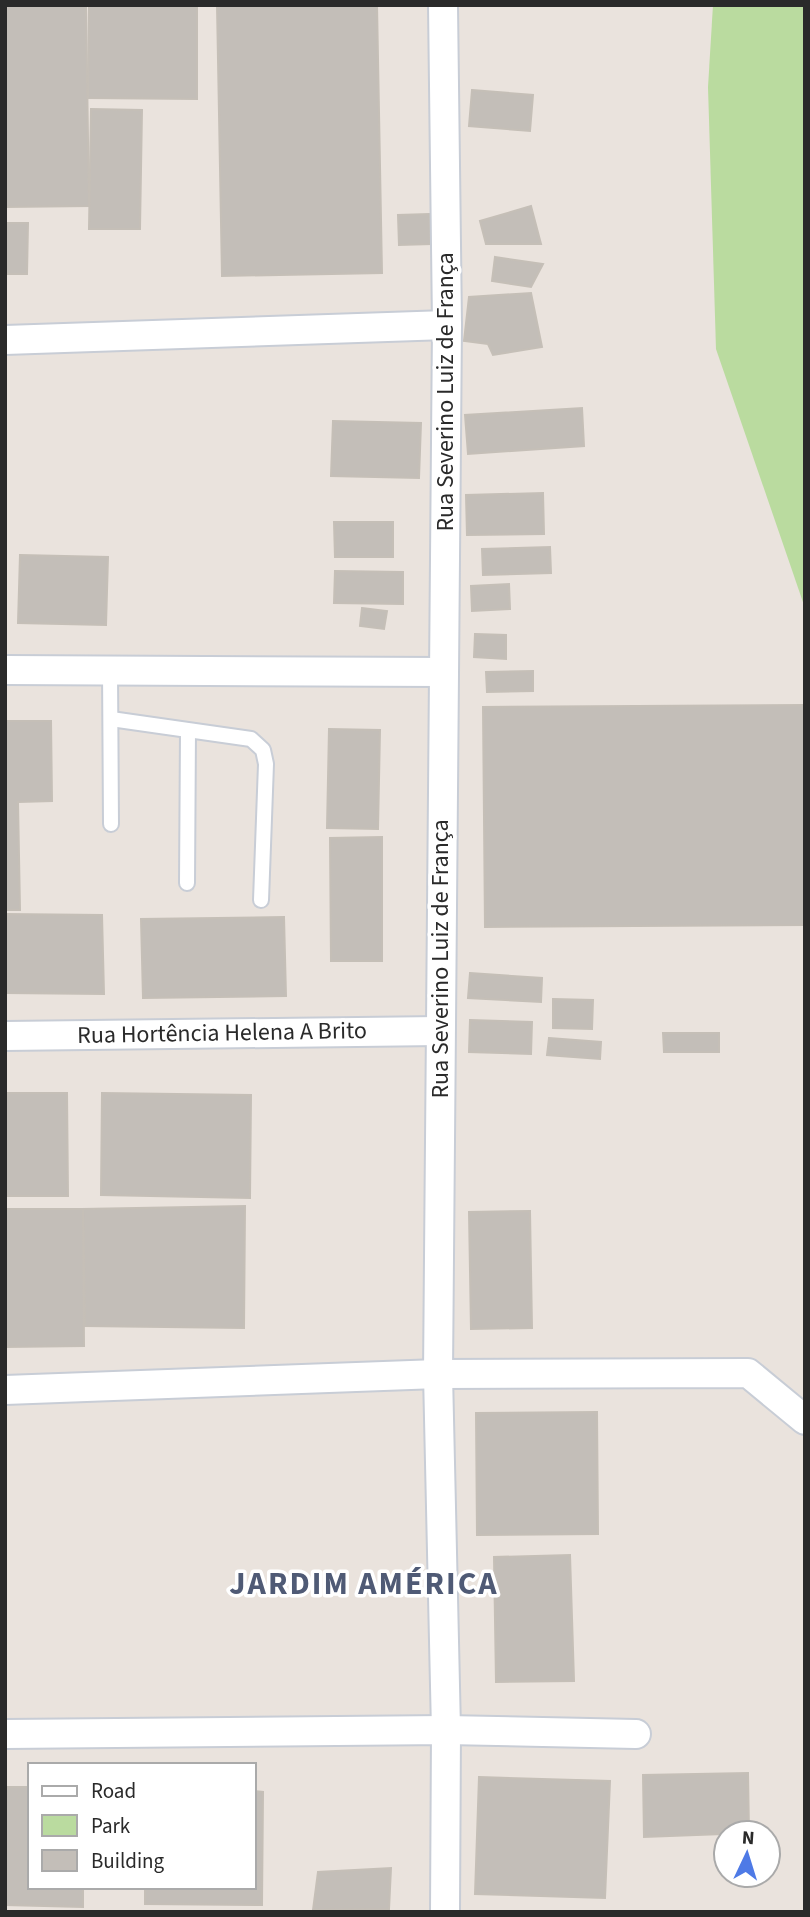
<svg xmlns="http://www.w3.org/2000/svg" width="810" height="1917" font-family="'Source Sans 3',sans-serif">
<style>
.green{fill:#badb9f}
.building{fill:#c3beb8;stroke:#c5bfb7;stroke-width:2}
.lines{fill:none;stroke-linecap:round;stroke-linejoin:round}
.lane-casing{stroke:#c8cdd6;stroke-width:18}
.street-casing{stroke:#c8cdd6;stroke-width:32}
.lane{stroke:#fff;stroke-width:14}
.street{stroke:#fff;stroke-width:28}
.labels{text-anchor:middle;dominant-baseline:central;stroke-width:7;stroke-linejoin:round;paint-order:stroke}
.street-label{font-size:24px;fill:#2a2a2a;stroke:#fff}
.district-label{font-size:32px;font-weight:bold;letter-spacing:2px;fill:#4f5a75;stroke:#fff}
</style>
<rect width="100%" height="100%" fill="#eae3dd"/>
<path class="green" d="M713,5H805V608L716,349L708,87Z"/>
<g class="building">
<path d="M5,5H86L89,206L5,207Z"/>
<path d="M89,5H197V99L88,98Z"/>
<path d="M217,5H377L382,273L222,276Z"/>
<path d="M472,90L533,95L530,131L469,126Z"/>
<path d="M91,109L142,110L140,229H89Z"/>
<path d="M531,206L541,244H486L480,221Z"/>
<path d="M429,214L431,244L399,245L398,215Z"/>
<path d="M5,223H28L27,274H5Z"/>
<path d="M495,257L543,264L531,287L492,281Z"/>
<path d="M531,293L542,347L493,355L488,344L464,341L469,297Z"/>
<path d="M582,408L584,446L468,454L465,415Z"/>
<path d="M333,421L421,423L419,478L331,476Z"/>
<path d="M543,493L544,534L467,535L466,495Z"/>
<path d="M334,522H393V557H335Z"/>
<path d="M550,547L551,573L483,575L482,549Z"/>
<path d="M20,555L108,557L106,625L18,623Z"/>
<path d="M335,571L403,572V604L334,603Z"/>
<path d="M509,584L510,609L472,611L471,586Z"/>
<path d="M362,608L387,611L384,629L360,626Z"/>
<path d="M475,634L506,635V659L474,657Z"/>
<path d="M533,671V691L487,692L486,672Z"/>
<path d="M805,705V925L485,927L483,707Z"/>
<path d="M5,721H51L52,801L18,802L20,910H5Z"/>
<path d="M329,729L380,730L378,829L327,828Z"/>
<path d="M382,837V961H331L330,838Z"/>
<path d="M5,914L102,915L104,994L5,993Z"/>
<path d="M284,917L286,996L143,998L141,919Z"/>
<path d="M470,973L542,978L541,1002L468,998Z"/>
<path d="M553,999L593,1000L592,1029L553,1028Z"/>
<path d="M470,1020L532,1022L531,1054L469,1052Z"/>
<path d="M663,1033H719V1052H664Z"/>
<path d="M549,1038L601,1042L600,1059L547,1055Z"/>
<path d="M5,1093H67L68,1196H5Z"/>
<path d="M102,1093L251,1095L250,1198L101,1195Z"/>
<path d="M245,1206L244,1328L85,1326L83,1209Z"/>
<path d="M5,1209H83L84,1346L5,1347Z"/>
<path d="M530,1211L532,1328L471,1329L469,1212Z"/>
<path d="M597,1412L598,1534L477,1535L476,1413Z"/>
<path d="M570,1555L574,1681L496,1682L494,1557Z"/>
<path d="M748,1773L749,1833L644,1837L643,1775Z"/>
<path d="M479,1777L610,1781L605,1898L475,1894Z"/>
<path d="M5,1787H30V1887H83V1907L5,1905Z"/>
<path d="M254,1791L263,1792L262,1905L145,1904V1887H254Z"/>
<path d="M391,1868L389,1909L313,1910L318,1872Z"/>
</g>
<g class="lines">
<g class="lane-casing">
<g id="lane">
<path d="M110,670L111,824"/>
<path d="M111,719L251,739L263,750L266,764L261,900"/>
<path d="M187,883L188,731"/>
</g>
</g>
<g class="street-casing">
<g id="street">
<path d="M443,5L447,325L438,1374L446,1730L445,1912"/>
<path d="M5,340L447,325"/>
<path d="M5,670L443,672"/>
<path d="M5,1036L440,1031"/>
<path d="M5,1390L438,1374L748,1373L805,1420"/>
<path d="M5,1734L446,1730L636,1734"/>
</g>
</g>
<use href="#lane" class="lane"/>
<use href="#street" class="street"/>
</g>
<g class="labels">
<g class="street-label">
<text transform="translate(445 392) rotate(-90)">Rua Severino Luiz de França</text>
<text transform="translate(440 959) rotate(-90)">Rua Severino Luiz de França</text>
<text transform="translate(222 1033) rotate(-1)">Rua Hortência Helena A Brito</text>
</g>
<g class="district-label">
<text x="364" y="1584">JARDIM AMÉRICA</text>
</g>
</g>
<rect width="810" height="1917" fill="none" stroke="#2a2a2a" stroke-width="14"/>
<rect x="28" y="1763" width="228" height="126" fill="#ffffff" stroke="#aaaaaa" stroke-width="2"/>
<rect x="42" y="1786" width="35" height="10" fill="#ffffff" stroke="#aaaaaa" stroke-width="2"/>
<text x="91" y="1798" font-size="21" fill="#2a2a2a">Road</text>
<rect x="42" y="1815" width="35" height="21" fill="#badb9f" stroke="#aaaaaa" stroke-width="2"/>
<text x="91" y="1833" font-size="21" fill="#2a2a2a">Park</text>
<rect x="42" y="1850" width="35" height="21" fill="#c3beb8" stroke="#aaaaaa" stroke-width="2"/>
<text x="91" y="1868" font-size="21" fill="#2a2a2a">Building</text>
<g transform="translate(747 1854) rotate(4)"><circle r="33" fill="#ffffff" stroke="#aaaaaa" stroke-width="2"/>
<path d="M0-5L12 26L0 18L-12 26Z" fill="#4e7ae6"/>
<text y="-10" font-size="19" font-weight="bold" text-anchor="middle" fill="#2a2a2a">N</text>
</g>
</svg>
